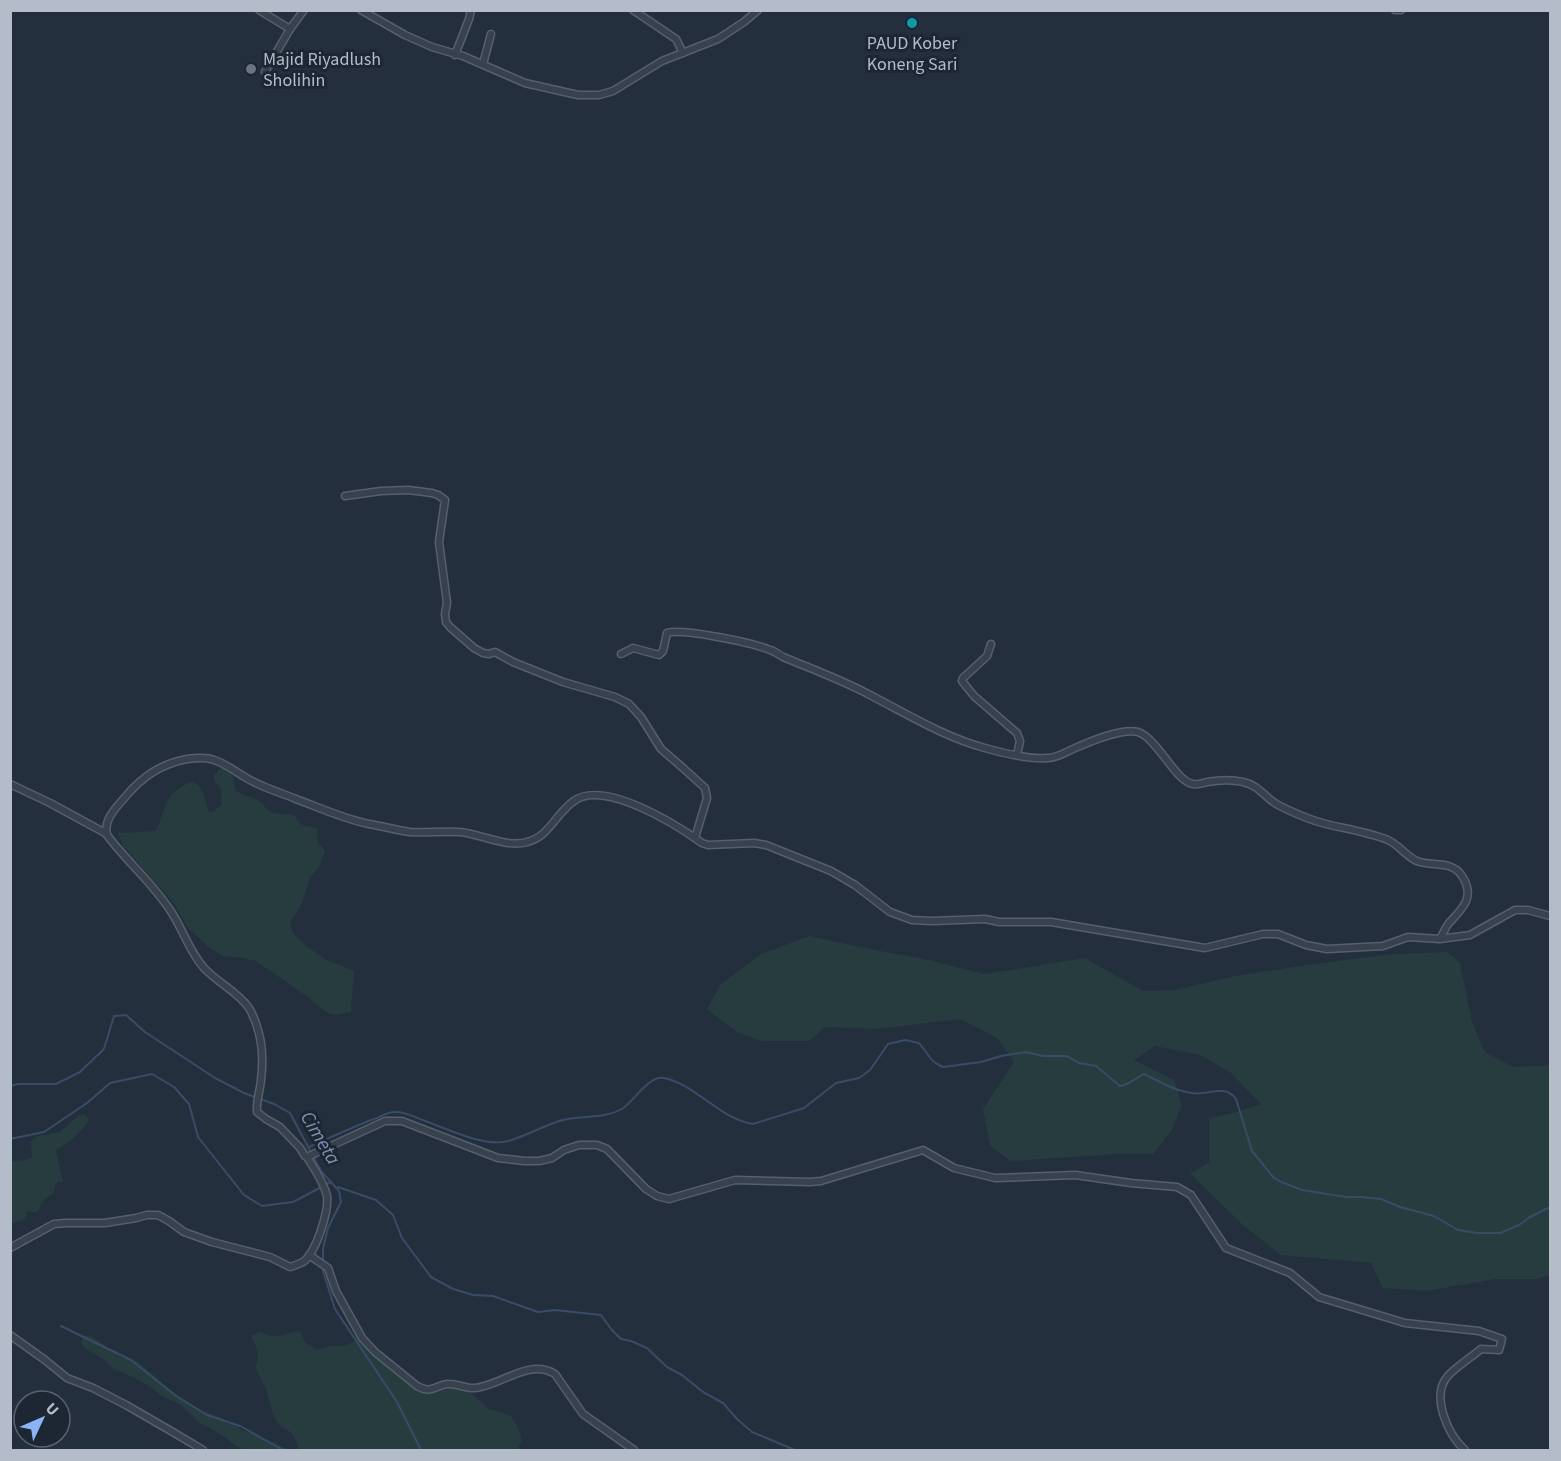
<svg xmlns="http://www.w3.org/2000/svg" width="1561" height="1461" font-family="'Source Sans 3',sans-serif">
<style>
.green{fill:#263c3f}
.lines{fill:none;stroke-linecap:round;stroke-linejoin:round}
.stream{stroke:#394c67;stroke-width:2}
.street-casing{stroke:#565f6c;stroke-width:9}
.street{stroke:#38414e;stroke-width:6}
.culture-dot{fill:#0f9aa8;stroke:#1d2633;stroke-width:2}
.worship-dot{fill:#6b7280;stroke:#1d2633;stroke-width:2}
.labels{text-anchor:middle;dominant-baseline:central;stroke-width:6;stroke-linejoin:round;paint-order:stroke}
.poi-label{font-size:18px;fill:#b4bcc9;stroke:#1d2633}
.water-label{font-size:20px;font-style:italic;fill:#7c92b1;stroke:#1d2633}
</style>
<rect width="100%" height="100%" fill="#242f3e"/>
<g class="green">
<path d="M222,767L233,776L235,790L238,792C245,795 254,798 260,802C265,805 266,810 271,812C280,816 288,812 296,816C298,827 308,826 317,828L318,843L325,851L319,867L310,877L302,903L290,923L293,933L306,946L325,959L354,971L351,1012L338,1015L331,1014L325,1011L305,995L256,961L243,958L223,956L211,949L187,927L176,906L123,846L118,833L155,831C159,826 160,820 163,813C168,795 176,789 192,781C203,786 206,799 208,811L212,812L222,805L221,790L214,779V775Z"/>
<path d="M809,936L875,950L929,960L984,974L1085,958L1143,991L1175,990L1235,976L1299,966L1392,954L1447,952L1460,963L1472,1022L1485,1052L1513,1067L1550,1065V1275L1536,1279H1496L1426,1291L1383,1288L1371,1263L1281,1255L1244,1226L1190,1173L1209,1163V1118L1234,1113L1261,1104L1230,1072L1200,1055L1155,1046L1134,1060L1174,1080L1182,1105L1172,1130L1153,1154H1116L1011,1161L990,1146L983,1109L1014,1062L997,1038L960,1019L878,1029L825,1027L809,1041H762L738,1033L707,1009L720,985L761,954Z"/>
<path d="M79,1115H85L89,1120C80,1133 70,1142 57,1149L56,1152L63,1181L56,1183L53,1194C50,1196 46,1197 44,1200C37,1208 43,1215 27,1211L25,1220L11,1223V1161L26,1160L32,1157L31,1143L32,1140L38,1136L60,1132Z"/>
<path d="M299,1331L306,1343L317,1350L330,1346H344L358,1340L381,1360L417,1389L430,1393L451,1388L470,1392L489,1409L510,1415L516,1424L521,1435V1442L518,1450H297L298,1449C296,1438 293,1431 282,1428L274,1417L270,1405L267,1391L255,1367C262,1356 256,1347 251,1336L259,1332C264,1333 269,1336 274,1336C278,1337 293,1332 299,1331Z"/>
<path d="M90,1335L118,1355L137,1361L172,1391L199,1409L224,1419L242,1430L273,1442L289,1450H244L236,1446L225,1437L197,1421L181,1405L162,1396L152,1388L133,1377L114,1369L104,1360L86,1349L81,1343L83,1337Z"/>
</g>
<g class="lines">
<g class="stream">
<path d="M10,1086L18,1084H56L80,1072L104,1049L114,1016L126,1015L145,1032L215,1078L244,1093L274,1104L290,1113L321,1171L339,1191L341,1202L328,1228L323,1249V1271L335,1309L397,1402L421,1450"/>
<path d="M10,1139L44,1132L87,1103L110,1083L152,1074L174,1087L189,1104L198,1137L244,1195L262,1206L293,1202L331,1182"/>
<path d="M309,1147C332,1137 354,1126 377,1118C382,1116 388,1112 394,1112C403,1111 412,1116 420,1119C443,1127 484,1148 508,1141C527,1136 544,1125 563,1120C583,1115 604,1119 622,1109C634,1101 649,1075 664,1078C695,1084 723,1121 753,1124L804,1108L836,1083L859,1078L870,1070L888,1044L905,1040L919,1043L932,1060L937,1064L943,1067L981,1062L1001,1056L1026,1052L1043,1056H1067L1079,1063L1096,1066L1120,1086L1127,1084L1144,1074C1159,1081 1175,1091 1192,1093C1209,1096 1224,1083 1236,1099L1252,1151L1274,1178L1281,1182L1302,1190L1346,1197H1360L1381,1199L1400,1207L1434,1216L1458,1230L1477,1233H1500L1519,1225L1530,1217L1550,1207"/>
<path d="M338,1187L376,1200L393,1215L402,1238L431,1277L453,1289L473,1295L493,1296L538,1312L555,1310L601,1315L611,1329L621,1339L631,1341L647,1348L667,1367L682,1375L703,1392L723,1403L737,1419L752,1432L795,1450"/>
<path d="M61,1326L131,1360L176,1396L207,1415L240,1426L283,1450"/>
</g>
<g class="street-casing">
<g id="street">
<path d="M259,10L290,29L265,72"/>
<path d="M361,10L405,35L432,47L463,56L525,83L578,95H599L613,91L662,61L718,39L744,22L758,10"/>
<path d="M633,10L670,35L676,39L683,53"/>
<path d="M1395,10H1401"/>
<path d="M290,29L304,10"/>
<path d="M455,55L469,19L471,10"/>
<path d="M483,64L491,34"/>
<path d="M345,496L381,491L408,490L432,493L438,495L445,500L439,542L447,603L445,614L446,622L450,627L474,648L483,653L489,654L495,652L513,662L563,682L615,697L629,704L641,717L661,749L682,767L705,788L707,798L695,838"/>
<path d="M991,644L987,656L963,678L962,681L974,696L1017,733L1020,741L1017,755"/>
<path d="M621,654L633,648L659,655L663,651L667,633C682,628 754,643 770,650C775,651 779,655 783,657C812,669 842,680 870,695C907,714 944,737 985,748C1003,753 1029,760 1047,758C1057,758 1064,753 1073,749C1089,742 1121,728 1138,732C1157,738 1176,782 1193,784C1197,785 1203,783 1207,782C1219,780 1231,779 1243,782C1261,786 1264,798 1280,806C1294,813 1310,820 1326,824C1347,829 1368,832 1388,840C1399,845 1407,857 1417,861C1432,867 1452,860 1462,876C1476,897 1462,909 1449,923C1445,928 1443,934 1440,939"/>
<path d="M10,784L50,803L107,834"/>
<path d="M307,1157L385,1121H402L498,1158L525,1161H539L552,1158L564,1150L579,1145H597L607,1149L646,1189L657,1196L669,1199L735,1180L810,1182L821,1181L923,1150L954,1168L995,1178L1075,1175L1131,1183L1177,1187L1191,1195L1226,1248L1290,1273L1319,1297L1405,1323L1479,1331L1502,1339L1499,1350L1481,1349C1473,1356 1453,1369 1447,1377C1431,1397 1448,1435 1465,1450"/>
<path d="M10,1248L54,1224L66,1223H105L136,1218L147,1215H158L169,1221L184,1232L212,1242L270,1257L290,1267C294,1266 299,1264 303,1262C316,1253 329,1211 327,1196C324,1182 314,1169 307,1157L305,1156L300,1148L280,1127L266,1119L257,1112C256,1101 260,1091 261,1080C263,1063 263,1046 258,1030C256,1022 253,1015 249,1008C238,992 218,983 204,968C189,951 184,932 172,913C154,884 127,862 107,835C103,819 117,807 126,796C143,776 161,764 187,759C195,758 206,757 214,760C228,764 240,776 254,782C267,789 282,793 296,799C320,808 344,819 369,824C382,826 396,830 410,832C426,833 443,831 460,832C481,834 506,848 527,842C549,837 556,813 574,801C604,779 677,825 702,843L708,845L754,843L766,845L831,871L855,885L890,912L912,920L932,921L985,919L999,922H1051L1205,948L1263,934H1278L1306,945L1327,949L1383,946L1408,937L1440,939L1470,935L1515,910H1528L1550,916"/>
<path d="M309,1255L328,1268L336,1291L362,1338L375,1352L417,1386C432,1394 434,1386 447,1384C457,1383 466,1389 475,1388C501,1386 528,1358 555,1374L583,1414L634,1450"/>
<path d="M10,1335L45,1360L67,1378L93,1388L126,1405L171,1431L203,1450"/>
</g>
</g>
<use href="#street" class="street"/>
</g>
<circle class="culture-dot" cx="912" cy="23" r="6"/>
<circle class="worship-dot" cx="251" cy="69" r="6"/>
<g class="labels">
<g class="poi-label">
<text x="912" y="43">PAUD Kober<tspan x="912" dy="21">Koneng Sari</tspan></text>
<text x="263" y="59" text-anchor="start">Majid Riyadlush<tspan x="263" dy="21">Sholihin</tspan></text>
</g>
<g class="water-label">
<text transform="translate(320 1138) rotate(59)">Cimeta</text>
</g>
</g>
<rect width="1561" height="1461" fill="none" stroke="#b4bcc9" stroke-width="24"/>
<g transform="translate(42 1419) rotate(46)"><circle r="28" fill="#1d2633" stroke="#59626f" stroke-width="1.5"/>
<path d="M0-4.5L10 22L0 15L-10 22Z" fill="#8ab4f8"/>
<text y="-9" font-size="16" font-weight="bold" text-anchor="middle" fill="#b4bcc9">U</text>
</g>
</svg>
